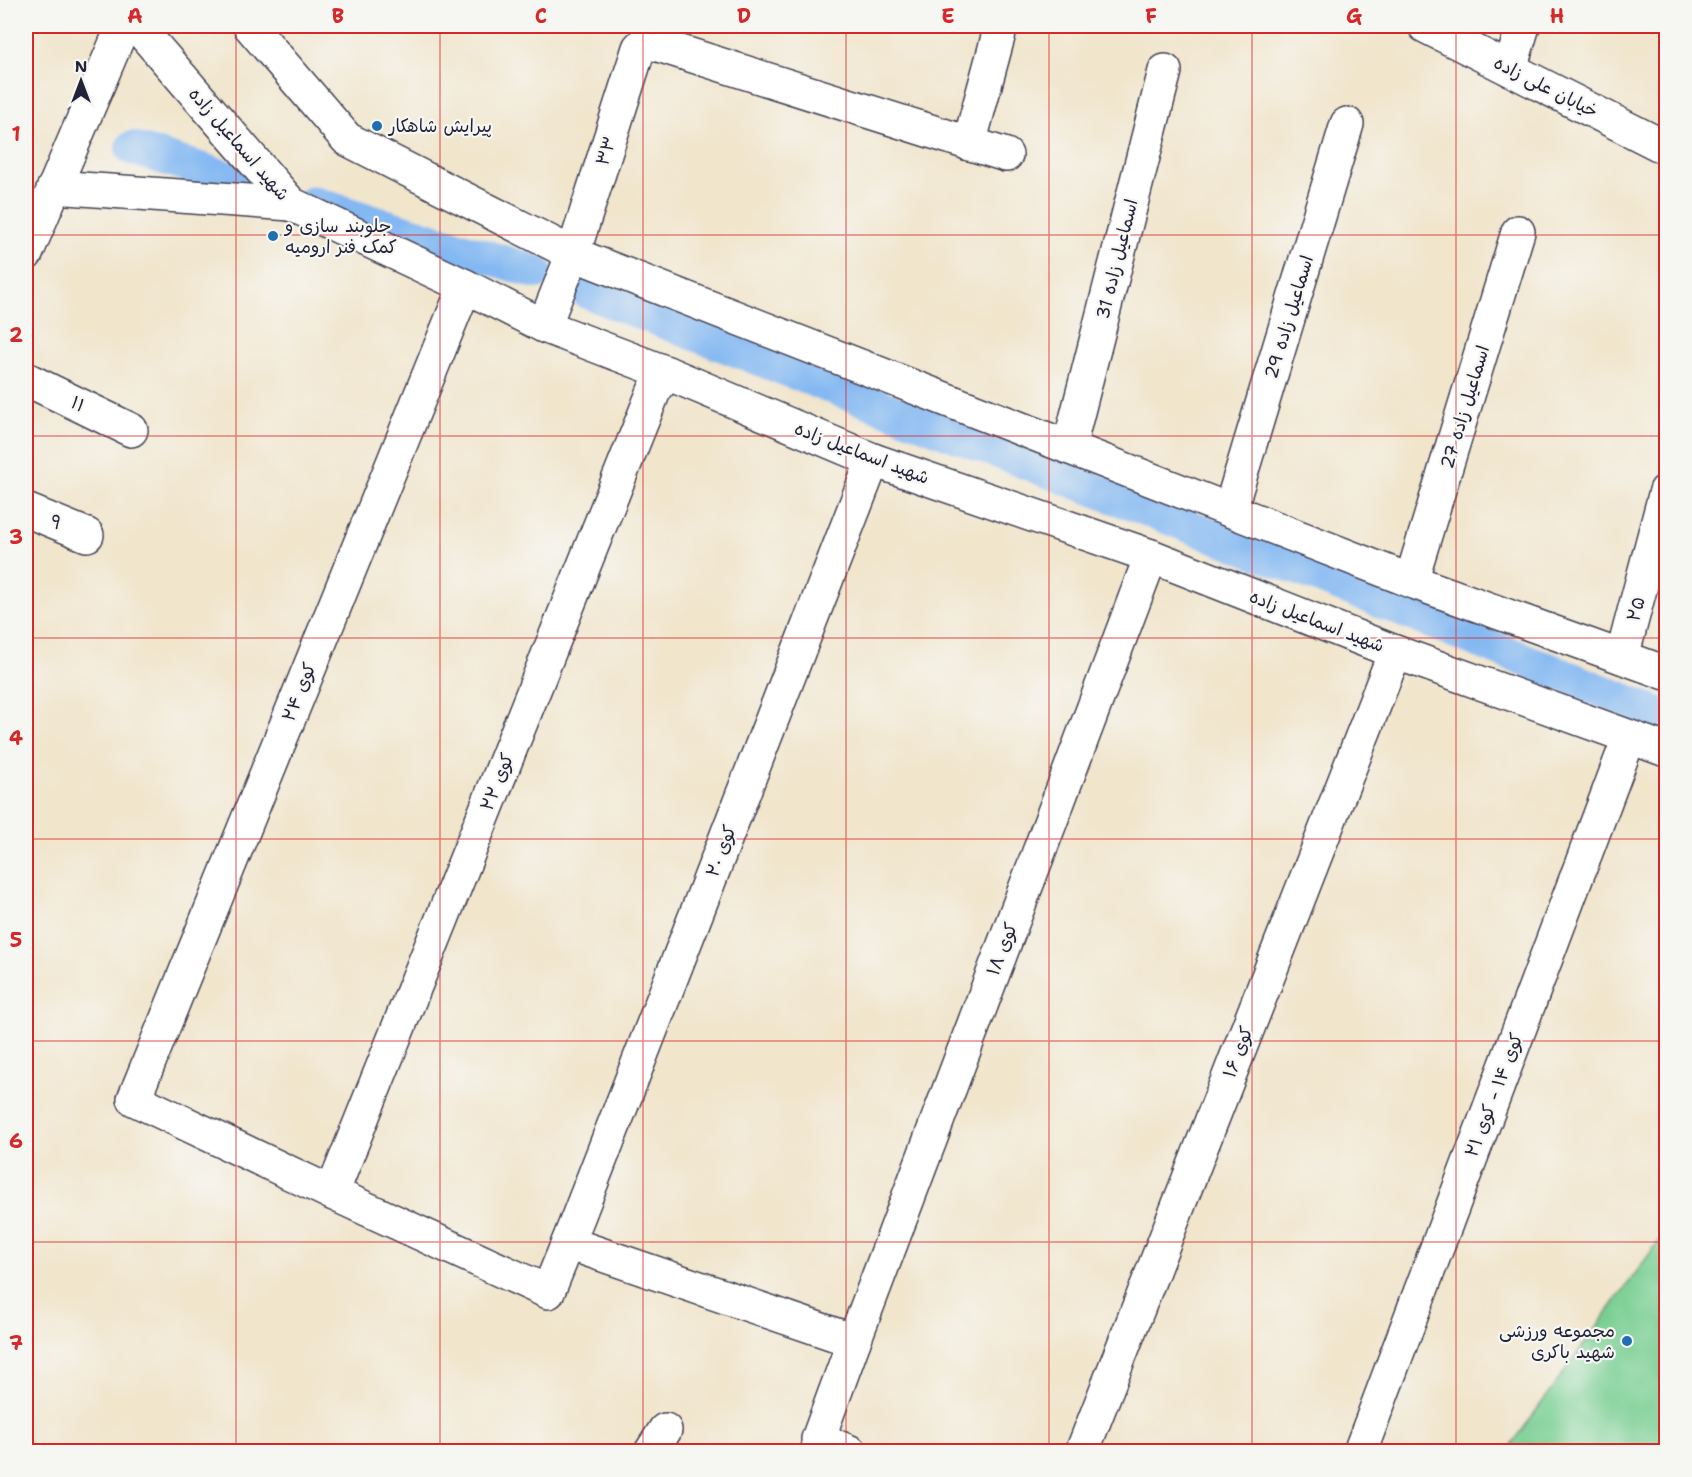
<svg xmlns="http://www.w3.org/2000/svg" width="1692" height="1477" font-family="'Shantell Sans','Playpen Sans Arabic',sans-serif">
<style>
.green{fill:#79cf93;stroke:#4e7867;stroke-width:1.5}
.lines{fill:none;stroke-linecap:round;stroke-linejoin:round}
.canal{stroke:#83b8f2;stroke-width:34}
.minor-casing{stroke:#413f51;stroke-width:36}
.minor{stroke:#fff;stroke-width:33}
.grid{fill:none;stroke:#d62828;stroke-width:1.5;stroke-opacity:0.55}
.poi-dot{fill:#1f6fb2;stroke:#f6f6f2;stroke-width:2}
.labels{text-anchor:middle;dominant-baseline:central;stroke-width:4.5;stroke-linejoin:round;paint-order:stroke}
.street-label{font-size:18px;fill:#22223b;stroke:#f6f6f2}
.poi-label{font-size:18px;fill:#22223b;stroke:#f6f6f2;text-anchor:start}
.neatline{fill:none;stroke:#d62828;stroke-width:2}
.grid-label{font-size:20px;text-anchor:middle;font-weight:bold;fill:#d62828}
</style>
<rect width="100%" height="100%" fill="#f6f6f2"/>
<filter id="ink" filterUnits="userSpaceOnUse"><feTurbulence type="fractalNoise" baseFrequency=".0167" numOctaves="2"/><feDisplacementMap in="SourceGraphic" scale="12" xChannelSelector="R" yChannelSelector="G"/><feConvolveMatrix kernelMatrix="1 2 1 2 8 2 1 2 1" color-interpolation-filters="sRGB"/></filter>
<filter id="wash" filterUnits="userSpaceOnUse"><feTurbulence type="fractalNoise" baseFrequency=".008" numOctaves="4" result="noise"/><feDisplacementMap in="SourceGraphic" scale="24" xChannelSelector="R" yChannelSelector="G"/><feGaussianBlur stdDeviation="1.35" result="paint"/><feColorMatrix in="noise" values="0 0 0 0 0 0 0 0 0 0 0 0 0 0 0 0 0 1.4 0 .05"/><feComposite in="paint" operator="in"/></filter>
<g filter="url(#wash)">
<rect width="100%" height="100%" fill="#f1e5cc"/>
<path class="green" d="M1666,1231V1451H1507Z"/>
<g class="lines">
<g class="canal">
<path d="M132,148L248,184"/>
<path d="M313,203L536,272"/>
<path d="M587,292L1310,573L1666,717"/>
</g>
</g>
</g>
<g filter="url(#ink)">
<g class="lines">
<g class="minor-casing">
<g id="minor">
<path d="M137,26L291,204L465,286L544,326L667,373L873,460L1151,556L1395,652L1666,750"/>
<path d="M250,26L347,139L573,254L1411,581L1666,673"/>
<path d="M1425,26L1666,148"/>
<path d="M1510,69L1523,26"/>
<path d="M969,144L1001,26"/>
<path d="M54,187L291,204"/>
<path d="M26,254L123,26"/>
<path d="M465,286L134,1099L332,1193L548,1292L568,1243L854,1341L818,1439L850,1452"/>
<path d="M544,326L573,254L639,48L646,41L1006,155"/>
<path d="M26,379L131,430"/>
<path d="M1069,447L1165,71"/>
<path d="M26,510L87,535"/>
<path d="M1230,510L1347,124"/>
<path d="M1411,581L1518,232"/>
<path d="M1622,657L1666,491"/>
<path d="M332,1193L654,391L667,373"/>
<path d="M568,1243L873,460"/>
<path d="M854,1341L1151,556"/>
<path d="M651,1452L665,1430"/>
<path d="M1082,1452L1395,652"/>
<path d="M1360,1452L1629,738"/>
</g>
</g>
<use href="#minor" class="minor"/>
</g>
</g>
<path class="grid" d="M236,26V1452M440,26V1452M643,26V1452M846,26V1452M1049,26V1452M1252,26V1452M1456,26V1452M26,235H1666M26,436H1666M26,638H1666M26,839H1666M26,1041H1666M26,1242H1666"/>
<g class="poi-dot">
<circle cx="377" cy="126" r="6"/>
<circle cx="273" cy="236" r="6"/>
<circle cx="1627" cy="1341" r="6"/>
</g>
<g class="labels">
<g class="street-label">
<text transform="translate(1546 87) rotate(27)">خیابان علی زاده</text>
<text transform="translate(239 144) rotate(49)">شهید اسماعیل زاده</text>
<text transform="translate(606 151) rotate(-72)">۳۳</text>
<text transform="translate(1117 259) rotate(-76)">اسماعیل زاده 31</text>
<text transform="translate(1289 317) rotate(-73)">اسماعیل زاده 29</text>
<text transform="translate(78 404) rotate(26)">۱۱</text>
<text transform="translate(1465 407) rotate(-73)">اسماعیل زاده 27</text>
<text transform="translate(862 453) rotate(21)">شهید اسماعیل زاده</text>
<text transform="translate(56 522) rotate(22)">۹</text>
<text transform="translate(1636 609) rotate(-75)">۲۵</text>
<text transform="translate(1317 621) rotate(21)">شهید اسماعیل زاده</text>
<text transform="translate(299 692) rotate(-68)">کوی ۲۴</text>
<text transform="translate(497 782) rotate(-68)">کوی ۲۲</text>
<text transform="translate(721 851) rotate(-69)">کوی ۲۰</text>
<text transform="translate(1002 949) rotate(-69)">کوی ۱۸</text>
<text transform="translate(1238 1052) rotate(-69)">کوی ۱۶</text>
<text transform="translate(1494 1095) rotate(-69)">کوی ۱۴ - کوی ۲۱</text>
</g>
<g class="poi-label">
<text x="389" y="126">پیرایش شاهکار</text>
<text x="285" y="226">جلوبند سازی و<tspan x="285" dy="21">کمک فنر ارومیه</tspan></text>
<text x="1615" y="1331" text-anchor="end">مجموعه ورزشی<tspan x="1615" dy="21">شهید باکری</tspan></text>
</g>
</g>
<rect width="1692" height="1477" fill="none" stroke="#f6f6f2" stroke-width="66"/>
<g transform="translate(81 81)" stroke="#f6f6f2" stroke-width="4.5" paint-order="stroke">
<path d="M0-4.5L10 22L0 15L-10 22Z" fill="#22223b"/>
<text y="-9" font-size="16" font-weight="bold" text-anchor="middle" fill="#22223b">N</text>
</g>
<rect x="33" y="33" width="1626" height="1411" class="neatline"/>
<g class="grid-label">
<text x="135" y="23">A</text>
<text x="338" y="23">B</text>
<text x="541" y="23">C</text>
<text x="744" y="23">D</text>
<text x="948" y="23">E</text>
<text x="1151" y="23">F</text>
<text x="1354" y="23">G</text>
<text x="1557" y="23">H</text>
<text x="16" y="141">1</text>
<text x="16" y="342">2</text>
<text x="16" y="544">3</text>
<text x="16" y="745">4</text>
<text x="16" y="947">5</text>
<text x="16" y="1148">6</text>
<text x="16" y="1350">7</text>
</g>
</svg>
